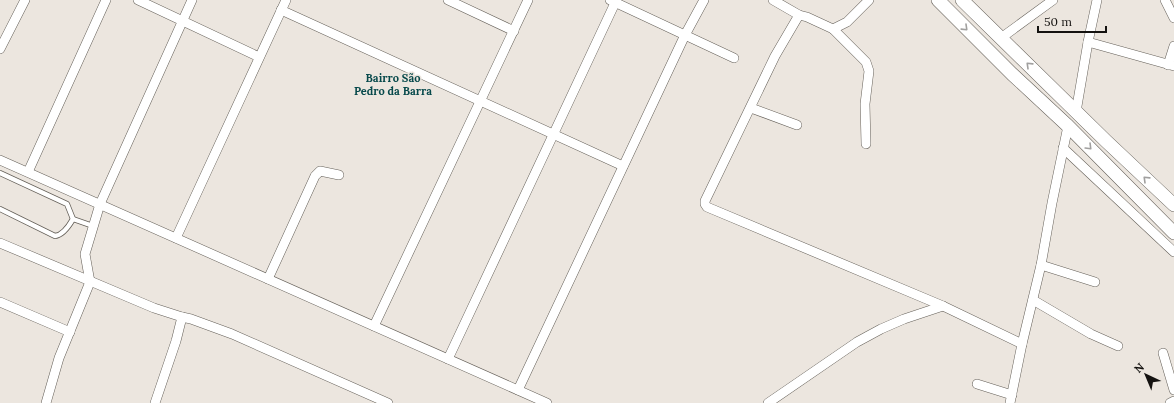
<svg xmlns="http://www.w3.org/2000/svg" width="1174" height="403" font-family="Lora,serif">
<style>
.lines{fill:none;stroke-linecap:round;stroke-linejoin:round}
.service-casing{stroke:#656059;stroke-width:6}
.minor-casing{stroke:#656059;stroke-width:10}
.secondary-casing{stroke:#656059;stroke-width:14}
.service{stroke:#fff;stroke-width:4.5}
.minor{stroke:#fff;stroke-width:9}
.secondary{stroke:#fff;stroke-width:13}
.oneway{stroke:#a1a09f}
.labels{text-anchor:middle;dominant-baseline:central;stroke-width:3;stroke-linejoin:round;paint-order:stroke}
.neighbourhood-label{font-size:11px;font-weight:bold;fill:#07494b;stroke:#ece6df}
</style>
<rect width="100%" height="100%" fill="#ece6df"/>
<g class="lines">
<g class="service-casing">
<g id="service">
<path d="M0,173L67,204L73,219"/>
<path d="M0,209L55,236C63,235 69,226 73,219L93,226"/>
</g>
</g>
<g class="minor-casing">
<g id="minor">
<path d="M138,0L259,57"/>
<path d="M448,0L514,31"/>
<path d="M610,0L734,58"/>
<path d="M773,0L799,15L807,17L833,29L847,22L869,0"/>
<path d="M1165,0L1174,18"/>
<path d="M281,10L623,166"/>
<path d="M799,15L775,56L705,201V204L707,207L943,306L1022,344"/>
<path d="M833,29L866,62L869,71L865,104L866,144"/>
<path d="M1001,38L1053,0"/>
<path d="M1088,42L1174,66"/>
<path d="M0,49L25,0"/>
<path d="M1168,65L1174,46"/>
<path d="M751,108L797,125"/>
<path d="M1076,112L1088,42L1097,0"/>
<path d="M1063,148L1174,252"/>
<path d="M0,160L547,403"/>
<path d="M28,172L106,0"/>
<path d="M176,238L286,0"/>
<path d="M0,243L154,308L182,317L176,341L155,403"/>
<path d="M1041,265L1095,282"/>
<path d="M268,279L315,176L320,171L339,175"/>
<path d="M1033,300L1091,334L1118,346"/>
<path d="M0,302L70,332"/>
<path d="M182,317L191,319L232,334L388,403"/>
<path d="M374,326L528,0"/>
<path d="M1163,353L1174,390"/>
<path d="M448,359L615,3"/>
<path d="M977,384L1012,395"/>
<path d="M518,390L685,35L704,0"/>
<path d="M46,403L59,358L90,282L85,254L100,204L192,0"/>
<path d="M768,403L857,342L881,329L904,319L943,306"/>
<path d="M1010,403L1022,344L1041,265L1052,203L1068,126"/>
<path d="M1170,403L1174,401"/>
</g>
</g>
<g class="secondary-casing">
<g id="secondary">
<path d="M938,0L1012,74L1068,126L1174,233"/>
<path d="M962,0L1106,141L1174,205"/>
</g>
</g>
<use href="#service" class="service"/>
<use href="#minor" class="minor"/>
<use href="#secondary" class="secondary"/>
</g>
<defs><path id="oneway-chevron" d="M-2-3.5L2.5 0L-2 3.5" fill="none" stroke-width="1.6" stroke-linecap="round" stroke-linejoin="round"/></defs>
<g class="oneway">
<use href="#oneway-chevron" transform="translate(965 28) rotate(44)"/>
<use href="#oneway-chevron" transform="translate(1029 65) rotate(-136)"/>
<use href="#oneway-chevron" transform="translate(1089 147) rotate(45)"/>
<use href="#oneway-chevron" transform="translate(1146 179) rotate(-136)"/>
</g>
<g class="labels">
<g class="neighbourhood-label">
<text x="393" y="78">Bairro São<tspan x="393" dy="13">Pedro da Barra</tspan></text>
</g>
</g>
<g transform="translate(1146 375) rotate(316)" stroke="#ece6df" stroke-width="3" paint-order="stroke">
<path d="M0-3L7 15L0 10L-7 15Z" fill="#141210"/>
<text y="-6" font-size="11" font-weight="bold" text-anchor="middle" fill="#141210">N</text>
</g>
<path d="M1038 26v6h68v-6" fill="none" stroke="#141210" stroke-width="2"/>
<text x="1044" y="26" font-size="12" fill="#141210" stroke="#ece6df" stroke-width="3" paint-order="stroke">50 m</text>
</svg>
